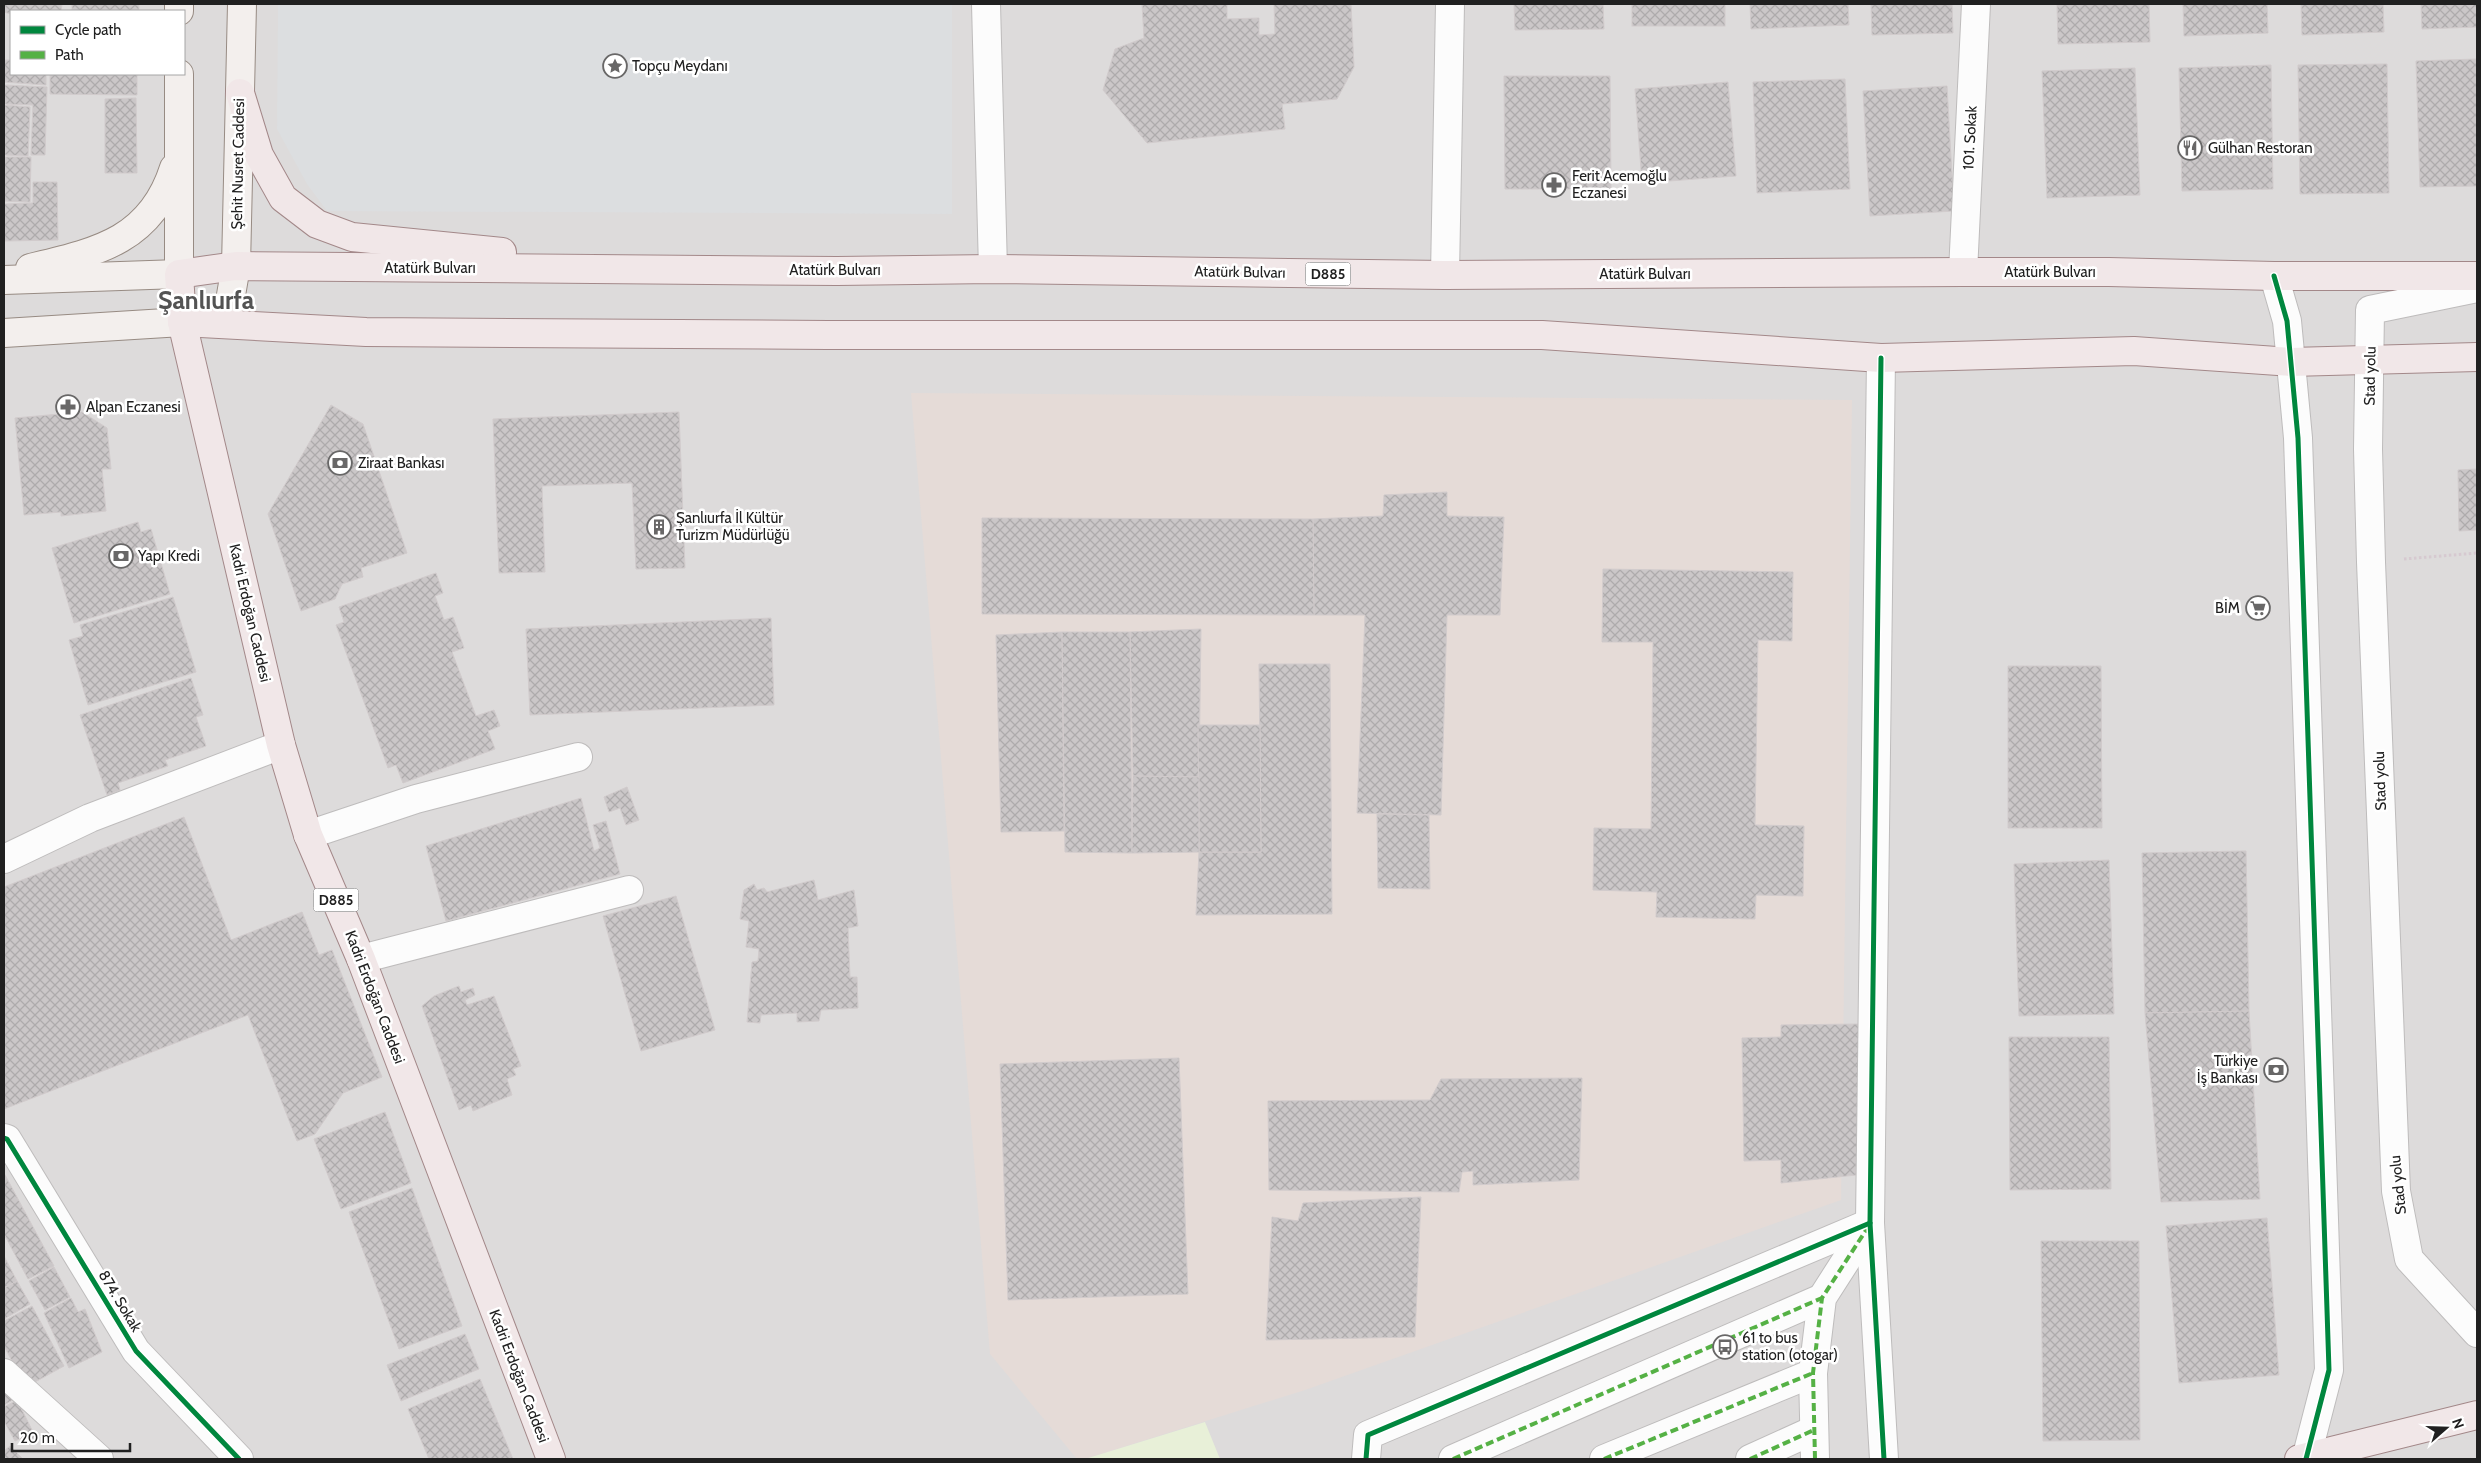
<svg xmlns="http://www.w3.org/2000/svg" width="2481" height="1463" font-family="Cabin,sans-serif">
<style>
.residential{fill:#dddbdb;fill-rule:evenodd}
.education{fill:#e5dbd7}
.park{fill:#e8f0d8}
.plaza{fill:#dcdee0}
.building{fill:url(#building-cross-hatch);stroke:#d1cbcc}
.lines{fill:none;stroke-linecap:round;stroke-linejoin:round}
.minor-casing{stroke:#bebcbc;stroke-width:30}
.tertiary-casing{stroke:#bebcbc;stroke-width:30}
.secondary-casing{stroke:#978b83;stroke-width:30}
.primary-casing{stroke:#a38889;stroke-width:30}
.path{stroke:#d6c9d0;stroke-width:3;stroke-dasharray:2.5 2.5;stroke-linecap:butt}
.minor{stroke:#fcfcfc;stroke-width:28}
.tertiary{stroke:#fcfcfc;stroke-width:28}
.secondary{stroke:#f3efed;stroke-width:28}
.primary{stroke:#f1e7e8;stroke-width:28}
.quiet{stroke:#55b145;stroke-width:4;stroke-dasharray:8 4;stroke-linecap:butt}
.cycleway-casing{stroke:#fff;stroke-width:8}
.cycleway{stroke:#00873e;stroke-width:5}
.labels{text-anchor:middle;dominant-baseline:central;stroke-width:5;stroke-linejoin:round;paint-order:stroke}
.shield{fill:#fff;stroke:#636363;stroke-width:1}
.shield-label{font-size:14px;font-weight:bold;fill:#202020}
.poi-label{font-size:15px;fill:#202020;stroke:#fff;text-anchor:start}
.street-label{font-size:15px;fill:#202020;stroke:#fff}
.town-label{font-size:25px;font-weight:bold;fill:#535353;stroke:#fff}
</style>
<defs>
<pattern id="building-cross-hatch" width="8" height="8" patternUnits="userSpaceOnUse" patternTransform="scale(1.25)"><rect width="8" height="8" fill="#cbc7c8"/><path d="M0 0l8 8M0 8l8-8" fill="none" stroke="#aeabac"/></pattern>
</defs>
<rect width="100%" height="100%" fill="#eeeaea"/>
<path class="residential" d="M4,4H2477V1459H4ZM11,11H184V74H11Z"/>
<path class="education" d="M911,393L1852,400L1841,1200L1305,1390L1085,1459H1077L990,1354Z"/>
<path class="park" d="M1205,1422L1220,1459H1085Z"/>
<path class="plaza" d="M278,4H952V214L327,211L307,184L277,129Z"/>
<g class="building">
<path d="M4,4H62L61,11H11V14L4,12Z"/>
<rect x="72" y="4" width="67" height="7"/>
<path d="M1142,4H1227V19L1259,18V35L1275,34L1274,4H1351L1354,67L1337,99L1282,104L1285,129L1147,143L1103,90L1115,49L1144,38Z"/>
<path d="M1514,4H1603L1604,29L1515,30Z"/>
<rect x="1632" y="4" width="93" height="22"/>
<path d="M1750,4H1848L1849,25L1751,29Z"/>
<path d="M1871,4H1952L1953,33L1872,35Z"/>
<path d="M2057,4H2149L2150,42L2058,44Z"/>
<path d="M2183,4H2267L2268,33L2184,36Z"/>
<path d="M2301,4H2383L2384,32L2302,35Z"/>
<path d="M2421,4H2477V27L2422,29Z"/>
<path d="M2477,59V186L2420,187L2416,61Z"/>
<path d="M4,60H11V74H46V85L4,82Z"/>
<path d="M2387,64L2389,193L2300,194L2298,65Z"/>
<path d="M2271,65L2273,189L2182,191L2179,68Z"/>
<path d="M2135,68L2140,195L2047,198L2042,71Z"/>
<path d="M50,74H137V95L50,94Z"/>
<path d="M1504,76H1610L1611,189H1505Z"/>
<path d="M1845,79L1850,189L1757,193L1753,82Z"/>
<path d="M1728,82L1736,176L1642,183L1635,89Z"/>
<path d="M4,85L47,87L45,155H31L33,105L4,104Z"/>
<path d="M1947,86L1954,211L1870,216L1863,91Z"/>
<path d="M136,98L137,173H105V99Z"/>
<path d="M4,105L30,107L28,156L4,155Z"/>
<path d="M4,157H31L30,202L4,201Z"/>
<path d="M33,182H57L58,240L4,241V204L33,203Z"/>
<path d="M331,405L363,424L407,553L361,568L363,577L342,584L335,599L301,611L268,514Z"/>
<path d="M82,412L107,428L111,469H102L106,511L61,516V512L24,515L15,418Z"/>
<path d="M679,412L685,568L636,569L632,483L542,486L545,572L499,573L493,419Z"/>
<path d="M2477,469V530L2459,531L2458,470Z"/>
<path d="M1447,492V516L1504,517L1500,615H1447L1441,815L1357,813L1365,615H1314L1313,519L1383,516L1384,495Z"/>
<path d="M982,518L1313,519L1314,615L982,614Z"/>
<path d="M138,522L141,532L151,529L170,594L74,623L52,548Z"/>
<path d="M1603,569L1793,572L1792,641L1758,640L1755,825L1804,826L1803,896L1756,895L1755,919L1656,917L1657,892L1593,890L1594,828L1651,829L1653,642H1602Z"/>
<path d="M436,573L443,593L435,596L444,620L453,617L464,648L452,652L476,716L494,710L500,726L488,731L495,749L403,783L396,765L388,768L336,625L344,622L339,607Z"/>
<path d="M173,597L196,672L88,705L69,640L83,636L80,625Z"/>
<path d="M771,618L774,705L530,715L526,629Z"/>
<path d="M1201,629L1199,777L1133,776L1130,632Z"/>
<path d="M1062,632L1064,831L1001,832L996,635Z"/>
<path d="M1062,632H1130L1132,853L1065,852Z"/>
<path d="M1259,664H1330L1332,914L1196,915L1199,852H1261Z"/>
<path d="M2008,666H2101L2102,828H2008Z"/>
<path d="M191,678L203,715L196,717L206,746L165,760L168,766L118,783L120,790L107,795L80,715Z"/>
<path d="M1198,725H1260L1261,852H1199Z"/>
<path d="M1133,776L1199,777V852L1132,853Z"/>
<path d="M627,787L639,820L626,825L620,808L609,812L604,797Z"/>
<path d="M581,798L594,851L600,848L593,825L606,821L620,874L446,921L426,846Z"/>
<path d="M1377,814L1429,815L1430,889L1378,888Z"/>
<path d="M184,817L231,940L302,912L319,955L332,950L382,1077L343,1093L315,1134L297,1141L248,1015L4,1109V887Z"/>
<path d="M2246,851L2249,1011L2145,1013L2142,853Z"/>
<path d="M2109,860L2114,1014L2019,1016L2014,864Z"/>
<path d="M814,880L818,900L854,890L858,926L848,928L850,977H857L858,1008L821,1010L819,1021L797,1022V1013L761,1015L760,1023L747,1022L752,962L758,961L759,949L746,947L749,921L740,919L744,890L754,884L757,890L764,888L767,892Z"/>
<path d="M676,896L715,1030L641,1051L603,916Z"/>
<path d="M459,986L461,992L473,988L475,995L465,1000L467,1005L494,996L521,1066L513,1069L516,1075L507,1079L512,1095L473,1111L471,1105L459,1110L422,1006L434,996Z"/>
<path d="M2249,1011L2260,1199L2161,1202L2145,1013Z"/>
<path d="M1859,1024L1856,1175L1781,1183V1160L1744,1161L1742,1038L1781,1037V1025Z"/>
<path d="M2009,1037H2109L2111,1189L2010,1190Z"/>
<path d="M1179,1058L1188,1294L1008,1300L1000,1064Z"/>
<path d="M1582,1078L1579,1180L1473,1185V1171L1462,1172L1459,1192L1269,1190L1268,1101L1430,1100L1441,1079Z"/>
<path d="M385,1112L411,1183L341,1209L314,1139Z"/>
<path d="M4,1173L54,1266L28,1279L4,1234Z"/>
<path d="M412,1188L462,1326L399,1349L349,1212Z"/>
<path d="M1421,1197L1415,1337L1266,1340L1272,1217L1298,1221L1303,1203Z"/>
<path d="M2267,1218L2279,1375L2179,1383L2166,1226Z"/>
<path d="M2041,1241H2139L2140,1440L2043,1441Z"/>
<path d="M4,1256L17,1281L4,1288Z"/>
<path d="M54,1267L70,1297L45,1310L29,1281Z"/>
<path d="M17,1281L30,1304L4,1319V1288Z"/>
<path d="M71,1298L78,1312L85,1309L102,1352L69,1368L44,1313Z"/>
<path d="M32,1306L64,1366L26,1387L4,1346V1321Z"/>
<path d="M465,1334L479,1369L401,1401L387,1365Z"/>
<path d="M480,1379L513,1459H429L408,1409Z"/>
<path d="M4,1390L16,1398L4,1405Z"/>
<path d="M17,1400L37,1440L30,1444L26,1436L15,1441L4,1421V1407Z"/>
<path d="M10,1446L23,1459H4V1451Z"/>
</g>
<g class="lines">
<g class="minor-casing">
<g id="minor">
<path d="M1963,272L1976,4"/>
<path d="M1445,275L1450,4"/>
<path d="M2274,276L2287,321L2298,438L2329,1370L2306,1459"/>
<path d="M2477,288L2370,310L2368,449L2371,562L2396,1191L2409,1259L2477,1333"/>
<path d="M1881,358L1870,1223L1884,1459"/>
<path d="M308,835L416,799L578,757"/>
<path d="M4,859L90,818L281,745"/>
<path d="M361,959L629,890"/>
<path d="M4,1138L7,1139L136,1351L239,1459"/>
<path d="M4,1373L99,1459"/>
<path d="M1366,1459L1368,1435L1870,1223"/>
<path d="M1453,1459L1822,1298"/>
<path d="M1604,1459L1813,1373"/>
<path d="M1750,1459L1814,1430"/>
<path d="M1815,1459L1813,1373L1822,1298L1870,1223"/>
</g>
</g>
<g class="tertiary-casing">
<path id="tertiary" d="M986,4L993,269"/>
</g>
<g class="secondary-casing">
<g id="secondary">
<path d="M179,11V4"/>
<path d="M30,268C97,252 151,241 174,168"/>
<path d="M4,280L179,274V74"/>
<path d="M226,324L236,266L242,4"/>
<path d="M4,333L182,322"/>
</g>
</g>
<g class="primary-casing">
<g id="primary">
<path d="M240,93L259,155L283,198L317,224L352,237L502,252"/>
<path d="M182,322L366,332L828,335H1542L1881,358L2134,351L2291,362L2477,357"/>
<path d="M551,1459L361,959L308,835L281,745L182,322L179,274L236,266L837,271L993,269L1445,275L1963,272H2109L2274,276H2477"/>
<path d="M2299,1459L2477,1415"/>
</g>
</g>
<path class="path" d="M2404,559L2477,553"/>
<use href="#minor" class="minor"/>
<use href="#tertiary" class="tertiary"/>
<use href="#secondary" class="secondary"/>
<use href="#primary" class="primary"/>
<g class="quiet">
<path d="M1453,1459L1822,1298"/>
<path d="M1604,1459L1813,1373"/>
<path d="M1750,1459L1814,1430"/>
<path d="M1815,1459L1813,1373L1822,1298L1870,1224"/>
</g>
<g class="cycleway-casing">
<g id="cycleway">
<path d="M2274,276L2287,321L2298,438L2329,1370L2306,1459"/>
<path d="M1881,358L1870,1223L1884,1459"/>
<path d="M4,1138L7,1139L136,1351L239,1459"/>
<path d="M1366,1459L1368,1435L1870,1223"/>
</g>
</g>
<use href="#cycleway" class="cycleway"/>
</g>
<defs>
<g id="sight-ring" transform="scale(1.25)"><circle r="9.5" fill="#fff" stroke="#686767" stroke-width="1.5"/><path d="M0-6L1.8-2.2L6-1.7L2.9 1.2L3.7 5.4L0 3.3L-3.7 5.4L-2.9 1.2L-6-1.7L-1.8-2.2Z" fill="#686767"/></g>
<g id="restaurant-ring" transform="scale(1.25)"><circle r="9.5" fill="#fff" stroke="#686767" stroke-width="1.5"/><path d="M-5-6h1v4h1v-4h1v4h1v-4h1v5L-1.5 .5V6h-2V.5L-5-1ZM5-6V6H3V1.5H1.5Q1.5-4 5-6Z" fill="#686767"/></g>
<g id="pharmacy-ring" transform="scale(1.25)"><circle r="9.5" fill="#fff" stroke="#686767" stroke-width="1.5"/><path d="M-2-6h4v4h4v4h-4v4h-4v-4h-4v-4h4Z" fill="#686767"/></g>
<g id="bank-ring" transform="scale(1.25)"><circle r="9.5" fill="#fff" stroke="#686767" stroke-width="1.5"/><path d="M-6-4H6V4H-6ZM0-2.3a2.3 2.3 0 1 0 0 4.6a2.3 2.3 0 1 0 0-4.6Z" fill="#686767"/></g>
<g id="building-ring" transform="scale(1.25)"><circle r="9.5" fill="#fff" stroke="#686767" stroke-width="1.5"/><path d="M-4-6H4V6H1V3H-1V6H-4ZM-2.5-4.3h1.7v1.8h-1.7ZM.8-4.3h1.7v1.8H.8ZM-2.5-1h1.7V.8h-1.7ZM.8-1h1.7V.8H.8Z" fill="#686767"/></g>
<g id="supermarket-ring" transform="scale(1.25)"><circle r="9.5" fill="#fff" stroke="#686767" stroke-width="1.5"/><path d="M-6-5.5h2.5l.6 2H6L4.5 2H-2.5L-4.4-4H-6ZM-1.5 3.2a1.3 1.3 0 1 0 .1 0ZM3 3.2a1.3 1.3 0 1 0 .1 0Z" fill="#686767"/></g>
<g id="bus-ring" transform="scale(1.25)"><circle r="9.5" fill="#fff" stroke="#686767" stroke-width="1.5"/><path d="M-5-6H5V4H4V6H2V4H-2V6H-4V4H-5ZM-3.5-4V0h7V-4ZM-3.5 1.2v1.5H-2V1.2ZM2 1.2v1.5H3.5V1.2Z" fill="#686767"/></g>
</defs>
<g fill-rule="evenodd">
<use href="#sight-ring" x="615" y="66"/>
<use href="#restaurant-ring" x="2190" y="148"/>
<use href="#pharmacy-ring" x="1554" y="185"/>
<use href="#pharmacy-ring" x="68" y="407"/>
<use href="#bank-ring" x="340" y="463"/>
<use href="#building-ring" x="659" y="527"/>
<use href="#bank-ring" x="121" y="556"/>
<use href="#supermarket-ring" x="2258" y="608"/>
<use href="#bank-ring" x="2276" y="1070"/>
<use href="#bus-ring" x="1725" y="1347"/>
</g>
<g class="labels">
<g class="shield">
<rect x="1305.5" y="262.5" width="45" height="23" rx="4"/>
<rect x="313.5" y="888.5" width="45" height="23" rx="4"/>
</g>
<g class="shield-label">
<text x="1328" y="274">D885</text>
<text x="336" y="900">D885</text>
</g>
<g class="poi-label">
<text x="632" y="66">Topçu Meydanı</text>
<text x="2208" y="148">Gülhan Restoran</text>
<text x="1572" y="176">Ferit Acemoğlu<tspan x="1572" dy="17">Eczanesi</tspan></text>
<text x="86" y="407">Alpan Eczanesi</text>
<text x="358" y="463">Ziraat Bankası</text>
<text x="676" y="518">Şanlıurfa İl Kültür<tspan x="676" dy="17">Turizm Müdürlüğü</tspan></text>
<text x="138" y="556">Yapı Kredi</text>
<text x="2240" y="608" text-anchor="end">BİM</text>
<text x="2258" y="1061" text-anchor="end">Türkiye<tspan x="2258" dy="17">İş Bankası</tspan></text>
<text x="1742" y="1338">61 to bus<tspan x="1742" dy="17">station (otogar)</tspan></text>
</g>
<g class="street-label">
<text transform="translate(1970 138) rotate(-87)">101. Sokak</text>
<text transform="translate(238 164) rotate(-89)">Şehit Nusret Caddesi</text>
<text x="430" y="268">Atatürk Bulvarı</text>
<text x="835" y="270">Atatürk Bulvarı</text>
<text transform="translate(1240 272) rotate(1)">Atatürk Bulvarı</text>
<text x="2050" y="272">Atatürk Bulvarı</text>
<text x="1645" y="274">Atatürk Bulvarı</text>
<text transform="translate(2370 376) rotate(-89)">Stad yolu</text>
<text transform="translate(250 613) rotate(77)">Kadri Erdoğan Caddesi</text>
<text transform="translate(2380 781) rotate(-92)">Stad yolu</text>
<text transform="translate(375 997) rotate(69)">Kadri Erdoğan Caddesi</text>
<text transform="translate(2398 1185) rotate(-96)">Stad yolu</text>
<text transform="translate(120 1301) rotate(59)">874. Sokak</text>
<text transform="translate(519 1376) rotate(69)">Kadri Erdoğan Caddesi</text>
</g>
<g class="town-label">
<text x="206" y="300">Şanlıurfa</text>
</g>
</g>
<rect width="2481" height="1463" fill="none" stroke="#202020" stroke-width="10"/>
<rect x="10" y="10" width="175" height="65" fill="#ffffff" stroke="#a6a6a6"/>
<rect x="20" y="26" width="25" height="8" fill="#00873e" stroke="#a6a6a6"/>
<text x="55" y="35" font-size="15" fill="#202020">Cycle path</text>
<rect x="20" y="51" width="25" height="8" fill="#55b145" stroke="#a6a6a6"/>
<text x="55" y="60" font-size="15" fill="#202020">Path</text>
<g transform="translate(2446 1428) rotate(70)" stroke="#ffffff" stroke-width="4" paint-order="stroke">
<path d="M0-4L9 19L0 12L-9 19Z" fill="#202020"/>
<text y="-8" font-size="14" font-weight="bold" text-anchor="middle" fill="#202020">N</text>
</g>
<path d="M12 1443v8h118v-8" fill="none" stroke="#202020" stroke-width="2.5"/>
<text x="20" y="1443" font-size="15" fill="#202020" stroke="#ffffff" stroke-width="4" paint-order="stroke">20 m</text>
</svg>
